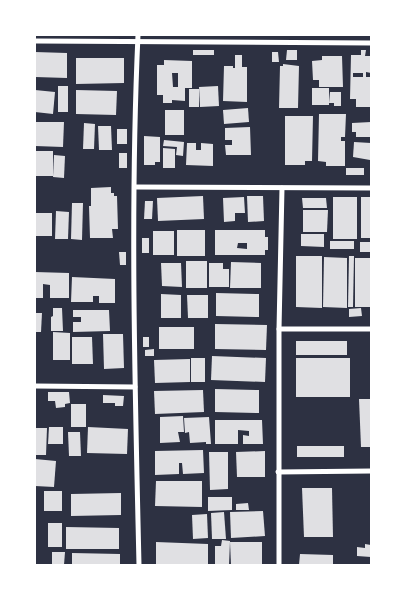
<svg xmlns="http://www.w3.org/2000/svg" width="406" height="600" font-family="'Fira Sans',sans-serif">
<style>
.building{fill:#e0e0e3;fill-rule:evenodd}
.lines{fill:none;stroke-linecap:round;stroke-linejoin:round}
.minor{stroke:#fff;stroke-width:5}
</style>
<rect width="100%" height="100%" fill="#2d3142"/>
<g class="building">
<rect x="193" y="50" width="21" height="5"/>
<path d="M287,50H297V60H286Z"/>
<path d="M361,50H366L365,56H371V73L366,72V77H371V107H356V99H350L351,55H361ZM353,73H363V77H353Z"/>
<path d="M35,52L67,53V78L35,77Z"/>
<path d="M272,52H278L279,62H272Z"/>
<path d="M235,55H242V67H247V102L223,101L224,66H233V68H235Z"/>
<path d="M322,56H342L343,87H319V80H313L312,61L322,60Z"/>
<path d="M76,58H124V83L76,84Z"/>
<path d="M164,60L192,61V88H185V101L172,100V103H163V95H157V65H164ZM172,73H178V87H173Z"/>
<path d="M283,64L299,66L298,108H279L280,66H283Z"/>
<rect x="58" y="86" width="10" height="26"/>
<path d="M218,86L219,106L200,107L199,87Z"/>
<rect x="312" y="88" width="17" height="17"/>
<rect x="189" y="89" width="10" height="18"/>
<path d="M35,90L55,92L53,114L35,112Z"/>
<path d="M76,90L117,91L116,115L76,114Z"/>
<path d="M330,92H341V106H334V103H329Z"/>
<path d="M248,108L249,122L224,124L223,110Z"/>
<rect x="165" y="110" width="19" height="25"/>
<path d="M319,114H346L345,137H341V141H345V166H326V162L318,161Z"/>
<path d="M285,116H313L312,161H305V165H285Z"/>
<path d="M35,122H64L63,147L35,146Z"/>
<path d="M371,122V137H356V132H352V123Z"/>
<path d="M84,123L95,124L94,149H83Z"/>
<path d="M98,126H111L112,150H99Z"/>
<path d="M250,127L251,155H226L225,145H232V140H225V128Z"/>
<rect x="117" y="129" width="10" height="15"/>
<path d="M144,136L160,137V162H155V165H144Z"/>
<path d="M164,140L184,142L183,156L176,155L177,147L163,146Z"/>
<path d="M354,142L371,143L370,160L353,157Z"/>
<path d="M187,143H196V150H201V143L213,144V166L186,165Z"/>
<path d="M163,148L175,149V168H163Z"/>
<rect x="35" y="151" width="18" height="25"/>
<rect x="119" y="153" width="8" height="15"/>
<path d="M54,155L65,156L64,178L53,177Z"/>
<rect x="346" y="168" width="18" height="7"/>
<path d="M111,187V193H114V196H117L118,229H112L113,238H90L89,206H91V188Z"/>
<path d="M203,196L204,219L158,221L157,198Z"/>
<path d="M247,196H263L264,221L248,222Z"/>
<path d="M244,197L245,213H235V221L224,222L223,198Z"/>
<rect x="333" y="197" width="24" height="42"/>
<rect x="361" y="197" width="10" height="41"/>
<path d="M302,198H326L327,208H303Z"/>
<path d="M145,201H153L152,219H144Z"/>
<path d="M72,203H83L82,240L71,239Z"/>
<path d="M303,210H328L327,232H303Z"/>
<path d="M56,211L69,212L68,239H55Z"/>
<rect x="35" y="213" width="17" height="23"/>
<rect x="177" y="230" width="28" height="26"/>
<path d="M215,230H265V237H268V250H265V255H215ZM238,243H247V249L237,248Z"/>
<rect x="153" y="231" width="21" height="24"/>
<path d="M301,234H324V247L301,246Z"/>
<rect x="142" y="238" width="7" height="15"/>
<rect x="330" y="241" width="24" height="8"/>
<rect x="360" y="242" width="11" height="10"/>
<path d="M119,252H126V265H120Z"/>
<path d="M296,256H322V308L296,307Z"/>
<path d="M349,256H354L353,307H348Z"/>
<path d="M324,257L347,258V308L323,307Z"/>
<rect x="355" y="258" width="16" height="49"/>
<rect x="186" y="261" width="21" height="27"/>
<path d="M231,262L261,263V288H230Z"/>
<path d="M161,263H181L182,287L162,286Z"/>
<path d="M209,263H223V269H229V287H209Z"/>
<path d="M35,272L69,273V298H50V285L43,284V298H35Z"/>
<path d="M72,277L115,279V303H99V296H93V302H71Z"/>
<path d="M216,293L259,294V317L216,316Z"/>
<path d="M161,294L181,295V318H161Z"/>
<path d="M187,295H208V318H188Z"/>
<path d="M53,308H62L63,331H51V317L53,316Z"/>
<path d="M361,308L362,316L349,317V309Z"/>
<path d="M73,310H109L110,331L73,332V322H81V317H73Z"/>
<path d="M35,313H42L41,332H35Z"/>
<path d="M215,324L267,325L266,350L215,349Z"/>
<rect x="159" y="327" width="35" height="22"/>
<path d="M53,332L70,333V360H53Z"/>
<path d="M103,334H123L124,368L104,369Z"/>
<path d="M72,337H92L93,364H72Z"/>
<rect x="143" y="337" width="6" height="10"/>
<rect x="296" y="341" width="51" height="14"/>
<path d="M154,349V356H145V350Z"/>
<path d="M212,356L266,358L265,382L211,380Z"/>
<rect x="191" y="358" width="14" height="24"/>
<rect x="296" y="358" width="54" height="39"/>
<path d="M190,359V382L155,383L154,360Z"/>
<path d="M215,389L259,390V413L215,412Z"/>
<path d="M203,390L204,412L155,414L154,391Z"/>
<path d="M48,392H69L70,403L65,404V407L56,408L55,401H48Z"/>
<path d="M103,395L124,396L123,406H115V403H103Z"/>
<path d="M359,399H371V447H361Z"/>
<rect x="71" y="404" width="15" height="23"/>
<path d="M183,416L184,432H178L180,442L160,443V417Z"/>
<path d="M209,417L211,444H206V442L190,443L189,432L185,433L184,418Z"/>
<path d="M215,420H262L263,444H243V435L249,436V431L238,430V444H215Z"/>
<path d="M49,427H63V444H48Z"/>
<path d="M88,427L128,429L127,454L87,453Z"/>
<path d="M35,428H47L46,455H35Z"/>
<path d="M68,432H80L81,456H69Z"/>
<rect x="297" y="446" width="47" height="11"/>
<path d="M203,450L204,473L183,474L182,463H179V474L155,475V451Z"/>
<path d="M265,451V477H237L236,452Z"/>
<path d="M209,452H228V489L210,490Z"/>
<path d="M35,459L56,461L54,487L35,486Z"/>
<path d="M156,481H202V507L155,506Z"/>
<path d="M302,488H332L333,537H304Z"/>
<rect x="44" y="491" width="18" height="20"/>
<path d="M121,493V515L71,516V494Z"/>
<path d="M208,497H232V510L208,511Z"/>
<path d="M248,503L249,510H236V504Z"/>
<path d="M263,511L265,536L231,538L230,512Z"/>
<path d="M224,512L226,539H212L211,513Z"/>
<path d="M207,514L208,538L193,539L192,515Z"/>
<rect x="48" y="523" width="14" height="24"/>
<path d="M66,527L119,528V549H66Z"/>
<path d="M222,540L230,541L229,565H215V546H221Z"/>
<path d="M156,542L208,544V565H156Z"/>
<path d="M230,542H262V565H231Z"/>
<path d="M365,544L371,545V557L357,556V547L365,548Z"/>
<path d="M52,552H65L64,565H52Z"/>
<path d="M72,553L120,554V565H72Z"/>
<path d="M300,554L333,555V565H299Z"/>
</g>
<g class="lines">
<g class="minor">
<path d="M138,35C130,211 135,388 139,565"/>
<path d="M35,41L371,43"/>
<path d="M135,187L371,188"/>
<path d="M279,329H371"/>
<path d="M35,386L135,387"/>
<path d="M278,472L371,471"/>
<path d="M279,565V329L282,188"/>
</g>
</g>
<rect width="406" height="600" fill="none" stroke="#ffffff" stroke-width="72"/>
</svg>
